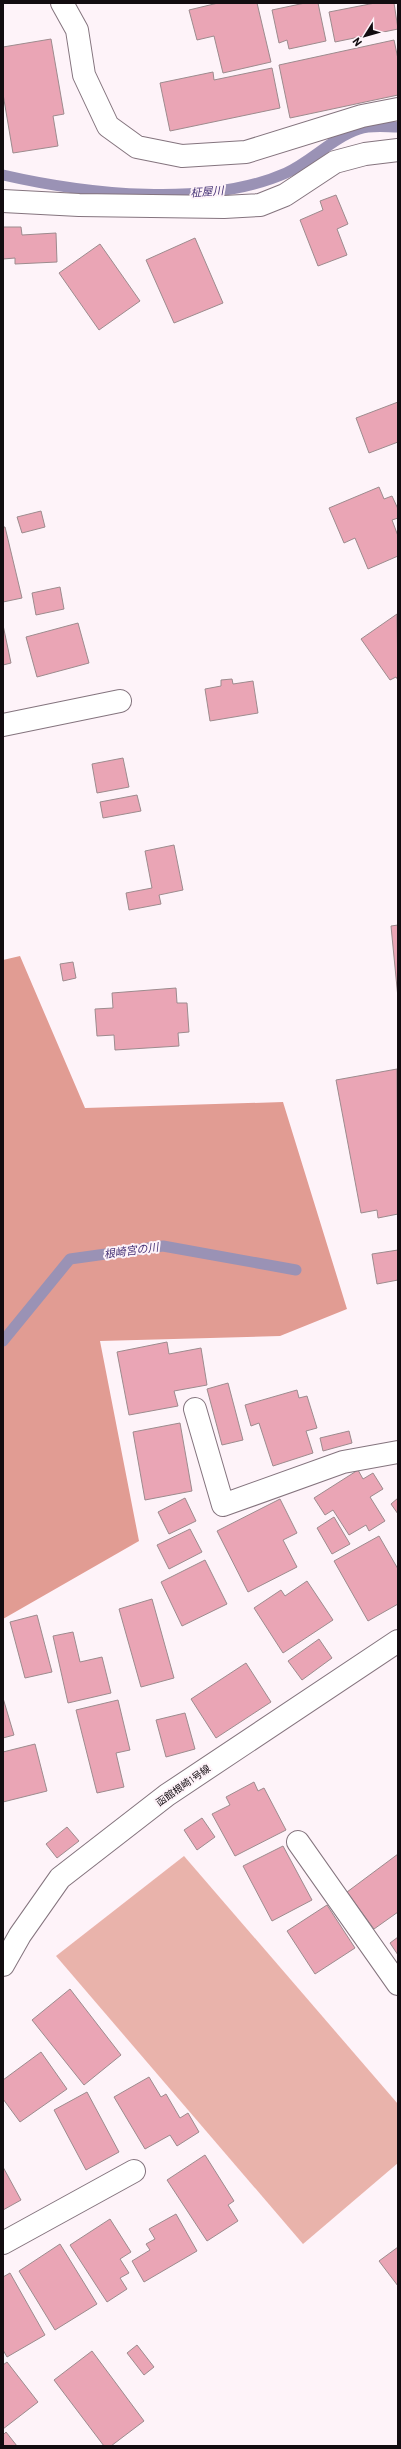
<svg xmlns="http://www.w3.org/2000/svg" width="401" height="2449" font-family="Barlow,'Noto Sans JP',sans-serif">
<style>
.green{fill:#e9b3ab}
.forest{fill:#e19c93}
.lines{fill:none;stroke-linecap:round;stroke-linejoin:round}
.stream{stroke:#9a92b5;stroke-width:11}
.building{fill:#eaa5b5;stroke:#9d8b8e}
.minor-casing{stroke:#84747e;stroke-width:24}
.minor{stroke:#fff;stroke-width:22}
.labels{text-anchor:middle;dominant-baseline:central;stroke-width:4;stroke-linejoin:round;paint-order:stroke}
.street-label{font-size:10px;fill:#120c10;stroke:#fef3f9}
.water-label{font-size:11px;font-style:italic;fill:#422e73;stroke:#fef3f9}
</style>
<rect width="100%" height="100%" fill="#fef3f9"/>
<path class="green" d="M184,1856L398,2104V2163L303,2244L56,1956Z"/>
<path class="forest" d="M20,956L85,1108L283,1102L347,1309L280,1336L100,1341L139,1541L3,1619V960Z"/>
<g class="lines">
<g class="stream">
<path d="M3,175C86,194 207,208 286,173C311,162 332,138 359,129C370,125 386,127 398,127"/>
<path d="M3,1341L70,1259L163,1246L296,1270"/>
</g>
</g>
<g class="building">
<path d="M218,3H257L271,62L223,73L214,36L197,40L189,10Z"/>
<path d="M305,3H318L326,41L289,49L287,40L279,43L272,10Z"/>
<path d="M375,3H394L398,29L335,42L329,12Z"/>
<path d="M51,39L64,114L53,116L58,146L13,153L3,94V47Z"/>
<path d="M394,40L398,59V95L290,118L279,65Z"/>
<path d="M272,68L280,108L170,131L160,83L213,72L214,80Z"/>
<path d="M336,195L348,224L337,229L347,255L318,266L300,220L323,210L320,201Z"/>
<path d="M3,227H21L22,235L56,233L57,262L15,264V258L3,259Z"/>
<path d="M195,238L223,303L174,323L146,260Z"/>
<path d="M100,244L140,301L99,330L59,273Z"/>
<path d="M398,402V442L369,453L356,418Z"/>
<path d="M379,487L384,499L392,496L398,509V518L392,520L398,536V556L368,569L355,538L344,543L329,508Z"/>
<path d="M41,511L45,527L22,533L17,517Z"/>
<path d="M3,527H5L22,598L3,602Z"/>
<path d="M60,587L64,609L36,615L32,593Z"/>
<path d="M397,614L398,680L396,677L390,680L361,639Z"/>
<path d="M78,623L89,663L37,677L26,637Z"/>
<path d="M3,625L11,663L3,665Z"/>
<path d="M232,679L233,684L253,681L258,713L210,721L205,689L221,686V680Z"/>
<path d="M123,758L129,787L97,793L92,764Z"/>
<path d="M137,795L141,811L103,818L100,802Z"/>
<path d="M174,845L183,890L159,895L161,904L129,910L126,893L152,888L145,851Z"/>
<path d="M398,925V998L391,926Z"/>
<path d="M73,962L76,978L63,981L60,964Z"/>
<path d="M176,988L177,1003H187L189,1032L178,1033L179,1046L115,1050L114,1035L97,1036L95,1009L113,1008L112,993Z"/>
<path d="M397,1069L398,1214L378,1218L377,1210L361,1213L336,1080Z"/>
<path d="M398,1250V1280L377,1284L372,1254Z"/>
<path d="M167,1342L169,1354L201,1348L207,1385L174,1391L178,1406L129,1415L117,1352Z"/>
<path d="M228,1383L243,1440L222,1445L207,1389Z"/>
<path d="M297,1390L299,1398L307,1396L317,1428L306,1431L313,1453L273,1466L259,1423L251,1426L245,1405Z"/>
<path d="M180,1423L192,1491L145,1500L133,1432Z"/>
<path d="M349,1431L352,1443L323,1451L320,1438Z"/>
<path d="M358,1470L363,1479L373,1473L383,1489L370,1497L385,1521L369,1531L366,1525L349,1535L333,1510L325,1515L314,1498Z"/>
<path d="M185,1498L196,1521L169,1534L158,1512Z"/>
<path d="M398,1498V1514L391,1504Z"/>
<path d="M280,1499L297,1533L283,1540L297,1567L248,1592L217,1531Z"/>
<path d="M334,1517L350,1544L332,1554L317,1528Z"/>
<path d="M190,1529L202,1552L169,1569L157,1545Z"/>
<path d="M379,1536L398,1569V1604L368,1621L334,1561Z"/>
<path d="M205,1560L227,1604L182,1626L161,1582Z"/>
<path d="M307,1581L333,1620L283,1653L254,1608L281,1590L285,1596Z"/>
<path d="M152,1599L174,1678L141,1687L119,1609Z"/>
<path d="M37,1615L52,1672L25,1678L10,1622Z"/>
<path d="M73,1632L80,1662L102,1657L111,1693L68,1703L53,1636Z"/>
<path d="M319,1639L332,1658L302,1680L288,1661Z"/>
<path d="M246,1663L271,1702L216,1738L191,1699Z"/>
<path d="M3,1698L14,1735L3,1738Z"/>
<path d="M118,1700L130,1750L116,1753L124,1787L97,1793L76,1710Z"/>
<path d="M185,1713L195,1749L166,1757L156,1720Z"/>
<path d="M35,1744L47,1791L3,1802V1752Z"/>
<path d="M254,1782L258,1791L264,1788L286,1830L235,1856L212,1814L230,1805L226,1797Z"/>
<path d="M202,1818L215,1837L197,1850L184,1830Z"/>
<path d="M67,1827L79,1841L57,1858L46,1844Z"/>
<path d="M283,1846L312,1900L272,1921L243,1866Z"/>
<path d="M398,1854V1912L374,1929L347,1892Z"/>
<path d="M327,1905L355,1948L315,1974L287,1931Z"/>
<path d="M398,1937V1955L390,1943Z"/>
<path d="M70,1989L121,2055L84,2085L32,2020Z"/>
<path d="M41,2052L67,2089L20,2122L3,2099V2080Z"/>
<path d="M149,2077L161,2097L166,2094L180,2118L188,2113L199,2132L177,2146L170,2135L145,2149L114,2097Z"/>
<path d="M87,2092L119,2152L86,2170L54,2110Z"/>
<path d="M205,2155L234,2201L228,2205L238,2221L207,2241L167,2180Z"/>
<path d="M3,2167L21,2200L3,2210Z"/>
<path d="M176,2214L197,2251L144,2282L132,2261L150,2250L146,2244L155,2239L149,2229Z"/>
<path d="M110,2219L131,2252L120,2259L129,2273L120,2278L127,2289L107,2302L70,2245Z"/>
<path d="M60,2244L97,2304L55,2330L19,2271Z"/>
<path d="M398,2247V2286L379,2261Z"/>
<path d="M10,2273L45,2335L7,2357L3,2350V2277Z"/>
<path d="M137,2345L154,2367L144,2375L127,2353Z"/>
<path d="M92,2351L144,2421L111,2446H104L54,2380Z"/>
<path d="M7,2362L38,2402L3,2429V2365Z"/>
<path d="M6,2432L17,2446H3V2435Z"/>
</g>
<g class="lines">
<g class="minor-casing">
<g id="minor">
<path d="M62,3L77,30L84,75L108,126L137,147L182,156L246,152L362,116L398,109"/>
<path d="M3,201L79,205L224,207L260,205L285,195L335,162L365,154L398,150"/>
<path d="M3,725L120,701"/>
<path d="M195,1409L223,1505L343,1462L398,1452"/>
<path d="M298,1842L398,1984"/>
<path d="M3,1965L20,1935L60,1878L167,1795L398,1641"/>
<path d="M3,2243L134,2171"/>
</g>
</g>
<use href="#minor" class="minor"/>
</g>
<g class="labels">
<g class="street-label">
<text transform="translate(183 1785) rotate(-35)">函館根崎1号線</text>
</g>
<g class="water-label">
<text transform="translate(207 191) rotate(-4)">柾屋川</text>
<text transform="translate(131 1250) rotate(-8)">根崎宮の川</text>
</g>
</g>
<rect width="401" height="2449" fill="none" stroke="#120c10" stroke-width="8"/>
<g transform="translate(365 36) rotate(233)" stroke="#fef3f9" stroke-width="3" paint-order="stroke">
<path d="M0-3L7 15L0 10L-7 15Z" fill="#120c10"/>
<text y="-6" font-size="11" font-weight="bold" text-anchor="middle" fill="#120c10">N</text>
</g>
</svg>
